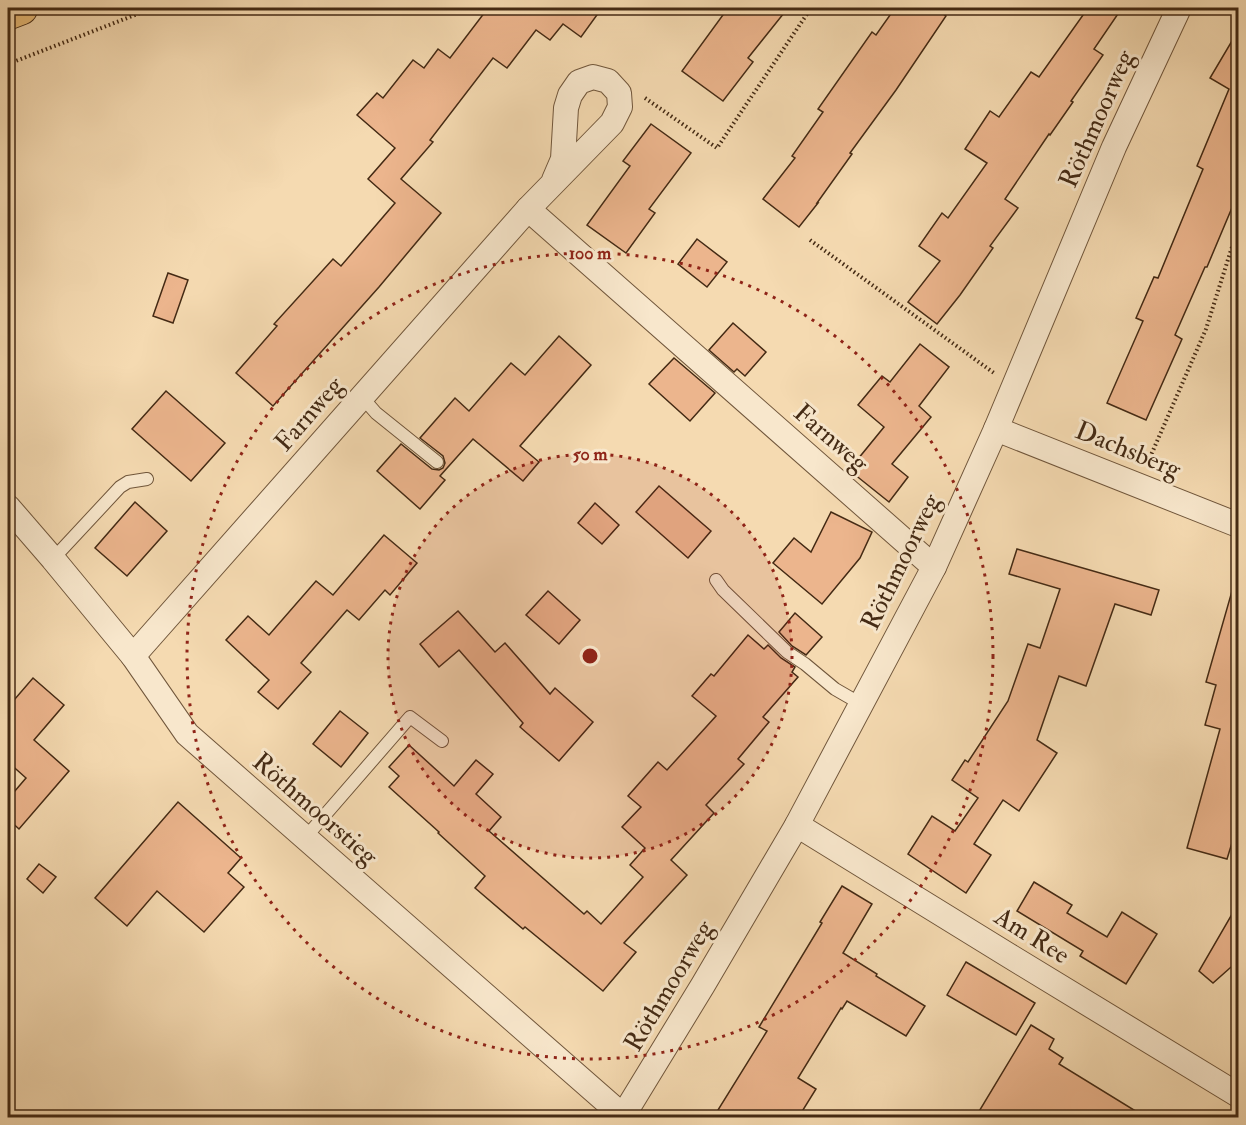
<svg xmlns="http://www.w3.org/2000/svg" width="1246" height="1125" font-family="'IM FELL Double Pica',serif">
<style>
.building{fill:#ecb58d;stroke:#442a14;stroke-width:1.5}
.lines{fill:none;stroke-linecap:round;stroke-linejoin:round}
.lane-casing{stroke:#70563b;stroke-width:14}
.street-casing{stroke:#70563b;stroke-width:26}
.highway-casing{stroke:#442a14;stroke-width:35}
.path{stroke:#442a14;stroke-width:4;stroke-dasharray:1.5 3;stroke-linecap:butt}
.lane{stroke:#f8e7cc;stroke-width:12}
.street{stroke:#f8e7cc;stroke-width:24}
.highway{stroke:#eabd78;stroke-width:33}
.ring{fill:none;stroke:#8f2418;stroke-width:3;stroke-dasharray:3 6}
.labels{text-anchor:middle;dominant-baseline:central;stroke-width:6;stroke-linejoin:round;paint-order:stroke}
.street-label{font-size:26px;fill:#442a14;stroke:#f8e7cc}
.centre{fill:#8f2418;stroke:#f8e7cc;stroke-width:3}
.ring-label{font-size:18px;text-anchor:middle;font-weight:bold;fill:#8f2418;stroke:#f8e7cc;stroke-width:6;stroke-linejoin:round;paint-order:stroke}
</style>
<rect width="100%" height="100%" fill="#f5dab1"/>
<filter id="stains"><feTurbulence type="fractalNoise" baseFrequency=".00333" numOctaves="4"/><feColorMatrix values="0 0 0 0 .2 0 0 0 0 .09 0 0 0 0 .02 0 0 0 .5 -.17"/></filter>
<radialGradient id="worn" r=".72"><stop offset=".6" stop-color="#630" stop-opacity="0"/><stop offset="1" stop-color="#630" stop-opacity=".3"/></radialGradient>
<g class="building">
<path d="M488,8H602L581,37L563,24L550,40L536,30L507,68L493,58L430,140L433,142L401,179L441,213L379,287L273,406L236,373L277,326L274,324L333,259L341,266L395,203L368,179L395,148L357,115L377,93L383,98L413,60L424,68L438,49L450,58Z"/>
<path d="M728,8H788L748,58L753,62L723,101L682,71Z"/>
<path d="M895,8H934L946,16L896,90L850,153L852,154L817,203H818L799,227L763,199L795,158L792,156L823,112L818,109L872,32L876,35Z"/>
<path d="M1088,8H1122L1094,49L1103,55L1071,101L1073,102L1050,135L1049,134L1005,199L1018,208L990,246L993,248L960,295L937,324L908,302L940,261L919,246L942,213L948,218L987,163L965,149L990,111L999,117L1031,72L1039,77Z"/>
<path d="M1239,29V191L1207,267H1205L1175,335L1182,339L1146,420L1107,403L1143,321L1136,318L1154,277L1158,278L1203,169L1197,166L1229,89L1210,78Z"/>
<path d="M651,124L691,153L649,209L655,213L626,253L587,225L630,166L623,161Z"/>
<path d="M697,239L727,262L707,287L678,264Z"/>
<path d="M168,273L188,280L173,323L153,316Z"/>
<path d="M733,323L766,352L745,376L737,369L734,372L709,350Z"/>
<path d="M559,336L591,365L520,446L539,462L523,481L473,439L440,476L445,480L420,509L377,471L401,444L432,469L439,470L443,468L445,463L443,456L420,438L455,398L469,411L511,363L525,375Z"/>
<path d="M920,344L949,367L919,406L931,417L892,464L908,477L889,502L849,470L884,427L858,405L882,376L890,382Z"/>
<path d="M674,358L715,393L690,421L649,384Z"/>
<path d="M166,391L225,443L191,481L132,429Z"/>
<path d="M659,486L711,531L688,558L636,512Z"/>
<path d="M135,502L167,531L127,576L95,548Z"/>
<path d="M595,503L619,525L602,544L578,523Z"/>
<path d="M831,512L872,532L860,558L822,604L773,563L794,538L811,552Z"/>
<path d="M384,535L417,563L390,595L385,590L359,620L347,610L301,663L311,672L278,709L258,692L269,680L226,640L248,616L269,635L316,581L333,595Z"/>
<path d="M1017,549L1159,590L1151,615L1115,604L1086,686L1059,676L1037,740L1057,753L1019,811L1003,800L974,844L991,855L966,893L908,854L932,816L955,831L978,798L952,780L965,760L968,762L1008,701L1028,644L1040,648L1060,589L1009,574Z"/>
<path d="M548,591L580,620L559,644L526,615Z"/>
<path d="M1232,591L1239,592V820L1227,859L1187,848L1220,729L1205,725L1216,685L1206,682Z"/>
<path d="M458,611L495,652L505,643L550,694L555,688L593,722L559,761L520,727L523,723L459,650L439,667L420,644Z"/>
<path d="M795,613L822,637L806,655L792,646L779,632Z"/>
<path d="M748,635L764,649L768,645L781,658L795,667L792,672L798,677L763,717L769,722L738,759L744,764L706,805L714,813L671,860L687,875L624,943L636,952L603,991L525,927L523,929L475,888L485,876L438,833L439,832L389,787L399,776L389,767L409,745L454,786L476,760L493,774L476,794L501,817L489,831L584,914L587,911L601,924L643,877L630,865L645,848L622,827L641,807L628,796L658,762L667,770L716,716L692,696L711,674L714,676Z"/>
<path d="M33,678L64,705L34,740L69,771L19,829L8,819V799L26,778L8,762V707Z"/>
<path d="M340,711L368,733L341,767L313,744Z"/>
<path d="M178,802L241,858L228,873L244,887L204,932L157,891L127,926L95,898Z"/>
<path d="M39,864L56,877L43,893L27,879Z"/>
<path d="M1034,882L1072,905L1067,913L1107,937L1122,912L1157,934L1126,984L1080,956L1083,951L1017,911Z"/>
<path d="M842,886L872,904L843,953L877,974L876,976L925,1006L906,1036L847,1001L842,1009L841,1008L798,1078L816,1089L798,1118H713L767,1031L759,1027L822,923L820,922Z"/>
<path d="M1239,902V960L1213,983L1199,971Z"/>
<path d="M966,962L1035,1003L1016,1035L947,995Z"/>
<path d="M1031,1025L1054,1039L1049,1049L1063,1058L1059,1064L1147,1118H975Z"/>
</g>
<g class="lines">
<g class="lane-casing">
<g id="lane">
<path d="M362,397L376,413L437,462"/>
<path d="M53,559L120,487L128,482L147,479"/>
<path d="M716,580L723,590L787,652L805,664L835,689L861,704"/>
<path d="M305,838L410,717L442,741"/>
</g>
</g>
<g class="street-casing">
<g id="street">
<path d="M528,209L934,567"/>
<path d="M996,429L1238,525"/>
<path d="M8,507L53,559L133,656L187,734L623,1116L703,985L797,825L934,567L996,429L1114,147L1179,8"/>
<path d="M133,656L528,209L612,123L620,107L619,93L608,81L593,77L579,82L570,95L566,108L563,159L554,180"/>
<path d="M797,825L1008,955L1238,1095"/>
</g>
</g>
<g class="highway-casing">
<path id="highway" d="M8,13L21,8"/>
</g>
<g class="path">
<path d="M8,64L153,8"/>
<path d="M645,98L717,148L811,8"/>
<path d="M810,240L994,373"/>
<path d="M1148,462L1206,329L1238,228"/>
</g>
<use href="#lane" class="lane"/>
<use href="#street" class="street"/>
<use href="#highway" class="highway"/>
</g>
<circle cx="590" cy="656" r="202" fill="#8f2418" fill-opacity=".12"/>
<g class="ring">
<circle cx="590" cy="656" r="202"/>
<circle cx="590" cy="656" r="403"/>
</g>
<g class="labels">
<g class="street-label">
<text transform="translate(1097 119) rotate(-66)">Röthmoorweg</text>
<text transform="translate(309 414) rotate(-49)">Farnweg</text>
<text transform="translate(831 438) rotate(41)">Farnweg</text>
<text transform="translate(1128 450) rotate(22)">Dachsberg</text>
<text transform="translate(901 562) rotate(-64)">Röthmoorweg</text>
<text transform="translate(315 809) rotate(41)">Röthmoorstieg</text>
<text transform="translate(1032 936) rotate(32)">Am Ree</text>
<text transform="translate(669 986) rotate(-59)">Röthmoorweg</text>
</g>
</g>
<circle cx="590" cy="656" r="9" class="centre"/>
<g class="ring-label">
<text x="590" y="259">100 m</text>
<text x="590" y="460">50 m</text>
</g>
<rect width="1246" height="1125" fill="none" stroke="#f5dab1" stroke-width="30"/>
<rect x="9" y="9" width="1228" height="1107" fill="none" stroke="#442a14" stroke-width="3"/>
<rect x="15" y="15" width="1216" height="1095" fill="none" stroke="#442a14" stroke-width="1.5"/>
<rect width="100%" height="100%" filter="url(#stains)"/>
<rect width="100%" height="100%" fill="url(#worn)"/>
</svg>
